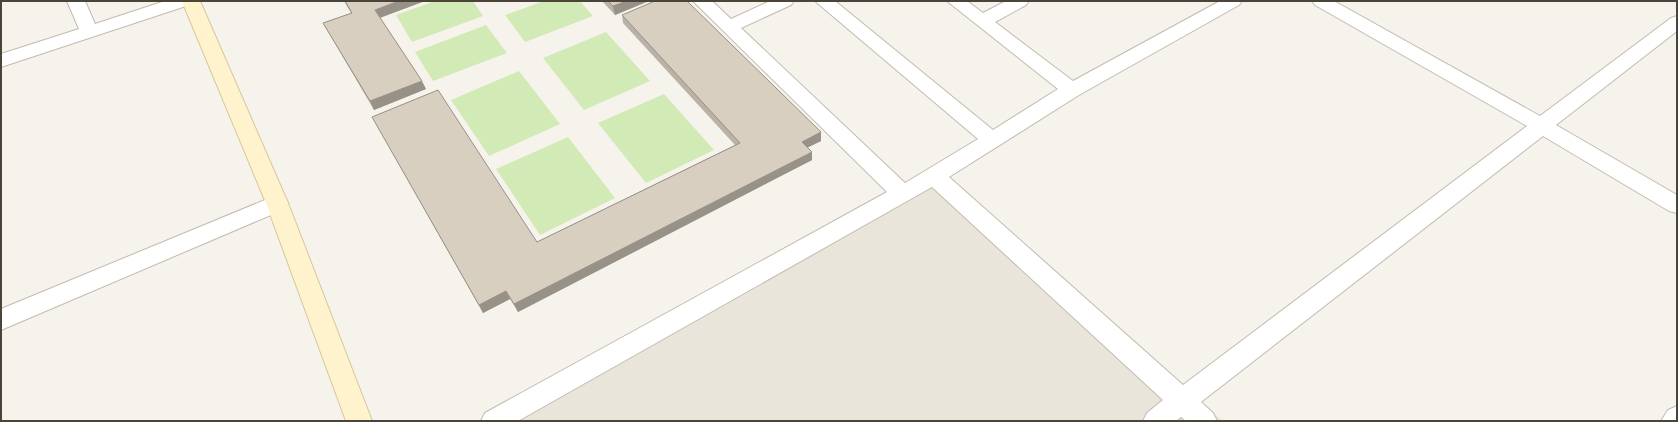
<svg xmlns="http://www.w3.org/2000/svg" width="1678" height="422" font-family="'Roboto Condensed',sans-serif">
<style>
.residential{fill:#eae5da}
.green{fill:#d2eab5}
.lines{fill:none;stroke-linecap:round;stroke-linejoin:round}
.street-casing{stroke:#c2bbae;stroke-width:2}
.secondary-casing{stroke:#d6c79b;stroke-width:2}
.street{fill:#fff;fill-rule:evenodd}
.secondary{fill:#fff3cd;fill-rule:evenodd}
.wall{fill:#bab2a6}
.shaded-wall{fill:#979187}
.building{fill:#d8cfc1;stroke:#979187}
</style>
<rect width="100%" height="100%" fill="#f6f3ec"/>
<path class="residential" d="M939,173L1223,421H500Z"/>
<g class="green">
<path d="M435,1H473L483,16L412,42L396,15Z"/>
<path d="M544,1H580L593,16L525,42L505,15Z"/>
<path d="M486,25L507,53L433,81L415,52Z"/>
<path d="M606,32L650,81L584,110L543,58Z"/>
<path d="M519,71L560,124L489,156L451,100Z"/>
<path d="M664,94L714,150L646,183L598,123Z"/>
<path d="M568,137L615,198L540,235L496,169Z"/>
</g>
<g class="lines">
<g class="street-casing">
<g id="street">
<path d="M67,1H85L95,24L165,1H192L189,5L1,67V54L79,29Z"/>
<path d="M693,1H712L731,19L770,1H794L791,5L741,28L905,183L978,139L815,1H835L993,130L1058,89L947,1H967L983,13L1006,1H1029L1026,5L995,22L1073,81L1220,1H1242L1239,5L1079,95L949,177L1183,385L1527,126L1315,5L1312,1H1334L1540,116L1671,18L1677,16V31L1556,125L1677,195V213L1669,211L1543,136L1201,402L1213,413L1217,421H1186L1181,417L1176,421H1143L1147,413L1163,400L932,187L518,421H481L485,413L887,192Z"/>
<path d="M277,195L285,197L288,203L285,209L1,330V309Z"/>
<path d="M1677,406V421H1661L1668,410Z"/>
</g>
</g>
<g class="secondary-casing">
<path id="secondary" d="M182,1H200L288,203L372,421H346L266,203Z"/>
</g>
<use href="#street" class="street"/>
<use href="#secondary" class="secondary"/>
</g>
<g class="wall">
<path d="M344,1H425L380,18L426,89L374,110L323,23L351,13Z"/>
<path d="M602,1H649L615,15Z"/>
<path d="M622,15L821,132V141L807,148L812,152V160L518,312L510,299L483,313L372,117L537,242L735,145L623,23Z"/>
</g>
<g class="shaded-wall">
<path d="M399,1H425L379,18L375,10Z"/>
<path d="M627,1H649L615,15L613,6Z"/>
<path d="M422,81L426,89L374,110L370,101Z"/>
<path d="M821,132V141L802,150V142Z"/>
<path d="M812,152V160L518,312L514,304Z"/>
<path d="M506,291L510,299L483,313L479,305Z"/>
</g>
<g class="building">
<path d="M345,1H399L375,10L422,81L370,101L323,23L352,13Z"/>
<path d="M608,1H627L613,6Z"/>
<path d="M655,1H687L821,132L802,142L812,152L514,304L506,291L479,305L372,117L438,90L537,242L740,143L622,15Z"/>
</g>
<rect width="1678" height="422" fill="none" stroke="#4b4439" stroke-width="4"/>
</svg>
